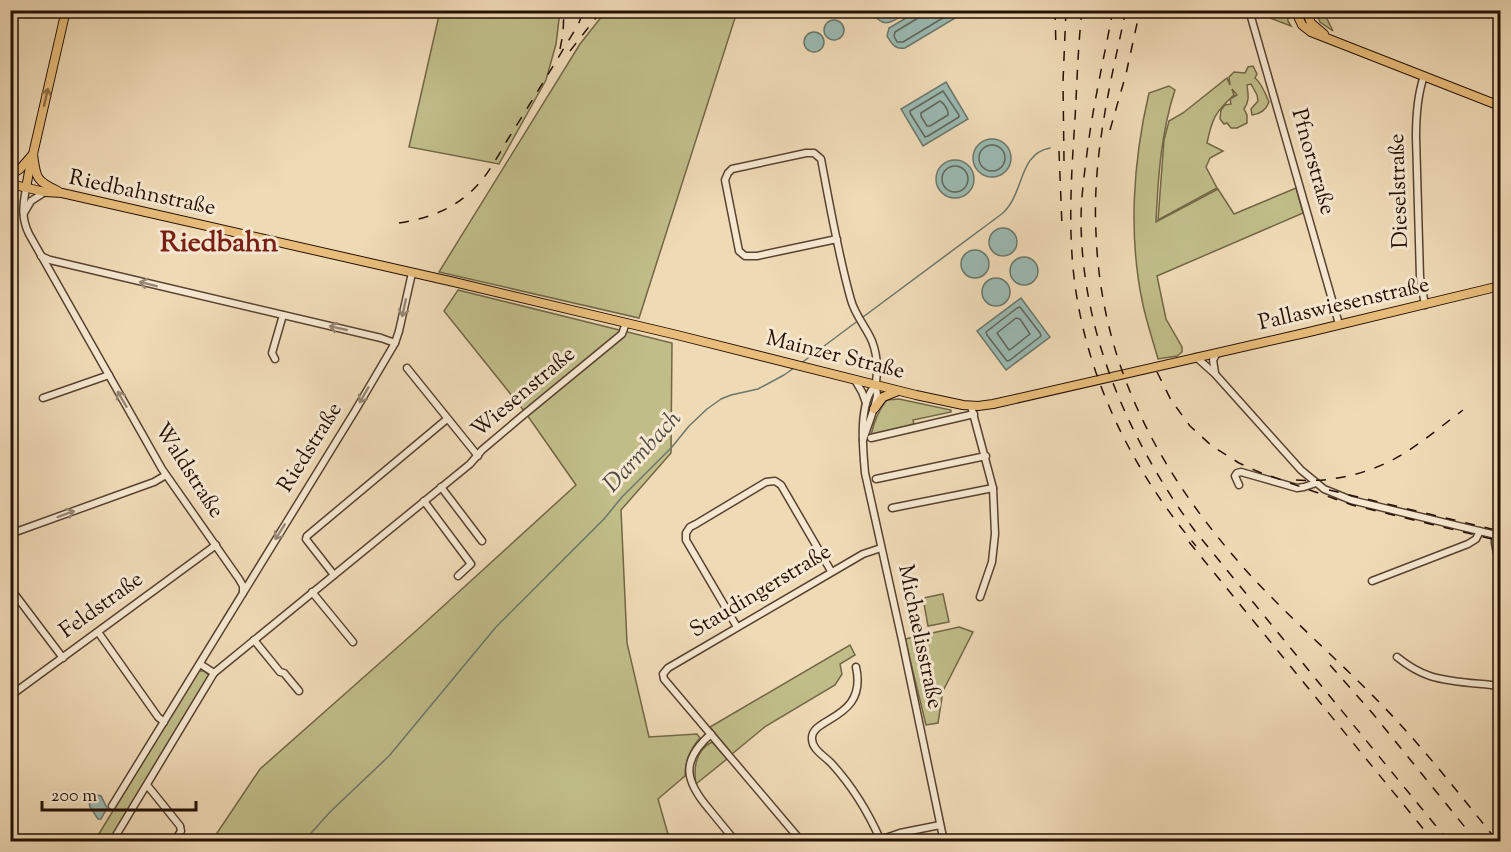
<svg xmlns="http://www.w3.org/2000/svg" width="1511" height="852" font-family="'Sorts Mill Goudy',serif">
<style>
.green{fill:#c0bd89;stroke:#726646;stroke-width:1.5}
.water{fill:#9abab2;stroke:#6b766c;stroke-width:1.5}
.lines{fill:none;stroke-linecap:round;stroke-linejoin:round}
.shore{stroke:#60655b;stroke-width:1.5}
.stream{stroke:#6b766c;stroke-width:1.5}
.minor-casing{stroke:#584230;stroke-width:9}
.major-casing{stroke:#251004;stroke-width:10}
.minor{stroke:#f5e7d0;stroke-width:6}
.major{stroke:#e8bd7b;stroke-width:8}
.rail{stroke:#251004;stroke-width:1.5;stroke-dasharray:10 10;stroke-linecap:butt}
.oneway{stroke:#906f45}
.oneway2{stroke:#978674}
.labels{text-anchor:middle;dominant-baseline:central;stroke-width:6;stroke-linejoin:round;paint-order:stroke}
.street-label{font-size:22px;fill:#251004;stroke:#f5e7d0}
.water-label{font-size:24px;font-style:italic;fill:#4e4c41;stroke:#f5e7d0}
.district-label{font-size:28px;font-weight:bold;fill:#7a1f14;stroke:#f5e7d0}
</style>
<rect width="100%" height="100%" fill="#efdab6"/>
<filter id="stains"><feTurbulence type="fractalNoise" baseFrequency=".00333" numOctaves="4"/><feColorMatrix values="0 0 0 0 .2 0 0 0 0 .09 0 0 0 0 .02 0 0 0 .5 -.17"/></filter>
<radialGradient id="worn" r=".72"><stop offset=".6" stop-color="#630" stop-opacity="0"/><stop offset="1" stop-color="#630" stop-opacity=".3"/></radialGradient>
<g class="green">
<path d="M440,11H560L556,44L546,80L499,164L409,147Z"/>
<path d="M606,11H735V18L639,318L439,272L580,44Z"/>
<path d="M1262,11H1287L1288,21L1291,26L1262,15L1261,13Z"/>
<path d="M1316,11H1323L1333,31L1320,22Z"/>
<path d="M1253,66L1257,74L1255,78C1261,82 1266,95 1269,102C1266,110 1261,114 1252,115L1251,109L1258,101L1257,95L1251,84L1247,85C1248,94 1250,101 1244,109L1247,115V123L1237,128H1231L1227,123L1224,124L1220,119L1221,110L1225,105L1231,104L1230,99L1237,95L1232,89L1234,95C1215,112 1212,119 1207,143L1223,151L1210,158L1206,167L1217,188L1158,220L1164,140L1169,121L1183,113L1227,78L1230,85L1229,77L1234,72L1245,73L1248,67Z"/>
<path d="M1169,86L1175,90C1161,132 1158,178 1156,222L1218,189L1234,214L1296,188L1303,213L1157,276L1166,319L1182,347V352L1177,356L1158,359C1153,341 1147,323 1143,305C1128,236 1133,161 1149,93Z"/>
<path d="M458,290L672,343L671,453L621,510L627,643L649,737L697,734L700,738C690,749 685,760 685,776L658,799L670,841L211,842L260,769L417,630L576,485L525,412L444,311Z"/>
<path d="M899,399L951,410V412L913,420L914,424L871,435C874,422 878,410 887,400Z"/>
<path d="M943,594L949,622L928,626L923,598Z"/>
<path d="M959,627L973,632L943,691L938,723L926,725L905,639Z"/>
<path d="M850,645L855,655L840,664L842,674L835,685L766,726L732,754L710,727Z"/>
<path d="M198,671H204L210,676L110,841L94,842Z"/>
<path d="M712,742L727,759L696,784C693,768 696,750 712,742Z"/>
</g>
<g class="water">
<path d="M872,11V10L910,11C894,20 883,32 872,11Z"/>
<path d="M918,11V10L967,11L905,48C895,50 892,44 887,36L889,28Z"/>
<circle cx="834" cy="30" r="10"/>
<circle cx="814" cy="42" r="10"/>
<path d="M946,82L968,119L923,146L901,109Z"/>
<circle cx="992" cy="158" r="19"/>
<circle cx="955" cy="179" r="19"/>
<circle cx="1003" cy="242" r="14"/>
<circle cx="975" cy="264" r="14"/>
<circle cx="1024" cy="271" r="14"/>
<circle cx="996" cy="292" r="14"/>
<path d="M1021,298L1050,337L1006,370L977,331Z"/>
<path d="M97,795L101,796L107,808L101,819H98L90,807L89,802L93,796Z"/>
</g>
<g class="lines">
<g class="shore">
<path d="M920,10V14L918,18L895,32L894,36L897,42H903L956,10"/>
<path d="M943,91L959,115V117L928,136L925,137L910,113V111Z"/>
<path d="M940,101C944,103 949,111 948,115L930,126H927L921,116V113Z"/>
<circle cx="992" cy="158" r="13"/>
<circle cx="955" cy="179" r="13"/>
<path d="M1020,307L1040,333L1041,336L1010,360L1007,361L987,335L986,332L1017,308Z"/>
<path d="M1016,318L1020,319L1030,334L1011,349L1009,350L997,333Z"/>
</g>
<g class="stream">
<path d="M863,317L1003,213C1025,192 1018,154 1050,148"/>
<path d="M800,364L859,320"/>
<path d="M303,842L330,812L389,756L496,627L604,519L622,497L672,447L689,426L707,409L721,399L731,395L758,389L784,375L794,368"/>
</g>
<g class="minor-casing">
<g id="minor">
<path d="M1249,10L1339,324"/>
<path d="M1424,76C1417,96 1416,116 1416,137L1420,277L1425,305"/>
<path d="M26,188C23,205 21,218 29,234L162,469L239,579L243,586V593"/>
<path d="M24,213L31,201L45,192"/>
<path d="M837,239L757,256H745L739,251L725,180L728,173L732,169L806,153H814L821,159C830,206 838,254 851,300C855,315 866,327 872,341C877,354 878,368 876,382C875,387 877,390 877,396C874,411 868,425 863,440"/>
<path d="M41,256L50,260L381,338L395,343"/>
<path d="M1196,357L1215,374L1301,470L1324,489L1351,500L1500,536"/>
<path d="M275,359L272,353L283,315"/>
<path d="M407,368L478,456"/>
<path d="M1215,373L1213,360L1217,353"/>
<path d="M855,380L862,392L866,403"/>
<path d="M875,386C858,403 863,450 865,473L902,640L944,842"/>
<path d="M43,398L109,375"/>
<path d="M971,406L993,488L995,534L992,562L980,597"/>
<path d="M871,438L974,414"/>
<path d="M876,479L986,456"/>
<path d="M1239,485L1235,476L1237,473L1241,472L1297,488L1304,487L1316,483"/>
<path d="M441,487L482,541"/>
<path d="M424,501L471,564L458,576"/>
<path d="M892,508L993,488"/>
<path d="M10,534L154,482L166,475"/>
<path d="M1495,535V543L1500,567"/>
<path d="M334,575L309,543L306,539L307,536L447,419"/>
<path d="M1372,581L1468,544L1476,539L1480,531"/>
<path d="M10,588L63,658"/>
<path d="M312,592L353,642"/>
<path d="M737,627L686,540V533L690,527L696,524L766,482L775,481L781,485L831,571"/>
<path d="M98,632L158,717L164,722"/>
<path d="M254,640L280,672L284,673L299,691"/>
<path d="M1397,657C1407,665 1418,672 1430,676C1452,683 1477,683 1500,686"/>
<path d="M200,664L214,673"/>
<path d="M856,667C868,720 810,717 812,739C812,750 826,757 832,764C852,786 868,812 880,839"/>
<path d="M10,696L216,545"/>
<path d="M711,734C680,761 685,781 709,809C718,820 727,831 736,842"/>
<path d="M147,785L180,826L181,831L174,842"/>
<path d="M112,806L355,411L395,343L399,331L412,273"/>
<path d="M112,842L214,673L470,464L482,450L521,417L622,334L626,323"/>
<path d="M802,842L664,679L663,674L668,668L863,554L881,548"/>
<path d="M874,842L900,833L940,825"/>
</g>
</g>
<g class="major-casing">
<g id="major">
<path d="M1295,10L1302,25L1311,32L1500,106"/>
<path d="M1306,10L1311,23L1324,34"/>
<path d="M10,175L20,169L33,154"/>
<path d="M10,184L45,192L62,193L454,282L677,335L916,395L963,405L978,406L993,404L1309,332L1500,286"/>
<path d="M26,188L31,161"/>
<path d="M58,191C36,181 36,178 33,154L66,10"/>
<path d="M874,409L883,397L898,391"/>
</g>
</g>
<use href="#minor" class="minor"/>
<use href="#major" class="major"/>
<g class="rail">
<path d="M1055,10L1056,49"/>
<path d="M1082,10C1078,46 1077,83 1075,119C1072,164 1069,210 1072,255C1079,363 1127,464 1196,546"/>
<path d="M1113,10C1104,58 1093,105 1087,153C1084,176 1081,199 1081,221C1082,335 1129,440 1195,531L1449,842"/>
<path d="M1126,10C1110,84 1092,157 1096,233C1101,369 1162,478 1252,577C1293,621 1339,661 1381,704C1423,747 1460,795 1498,842"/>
<path d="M560,49L563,34L564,10"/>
<path d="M570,51L602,10"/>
<path d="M1110,130L1126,74L1140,10"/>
<path d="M1059,151L1062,226"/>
<path d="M1064,161L1063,82L1066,10"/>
<path d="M399,223C424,219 447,212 467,195C485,181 496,159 508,139C532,101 555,63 578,25L584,10"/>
<path d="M1157,372L1171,400L1190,426L1212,446L1239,463L1259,472L1352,505L1500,541"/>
<path d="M1296,480C1332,483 1372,473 1403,454C1424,441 1443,425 1463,410"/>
<path d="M1329,490L1500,531"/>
<path d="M1189,542L1434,842"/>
<path d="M1330,665L1374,715L1477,842"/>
</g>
</g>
<defs><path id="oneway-shaft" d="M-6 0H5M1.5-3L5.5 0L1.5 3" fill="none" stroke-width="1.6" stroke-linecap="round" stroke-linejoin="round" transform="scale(1.5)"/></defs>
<use class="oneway" href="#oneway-shaft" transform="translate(46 97) rotate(-77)"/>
<g class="oneway2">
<use href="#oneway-shaft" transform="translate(148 284) rotate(-166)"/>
<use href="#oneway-shaft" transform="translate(404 308) rotate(102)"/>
<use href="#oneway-shaft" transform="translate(338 328) rotate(-167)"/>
<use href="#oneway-shaft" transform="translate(364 395) rotate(120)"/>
<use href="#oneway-shaft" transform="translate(122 399) rotate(-120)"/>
<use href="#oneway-shaft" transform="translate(66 514) rotate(-20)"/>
<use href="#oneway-shaft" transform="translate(280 532) rotate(122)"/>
</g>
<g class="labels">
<g class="street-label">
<text transform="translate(1312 162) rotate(74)">Pfnorstraße</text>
<text transform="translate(1400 191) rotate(-92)">Dieselstraße</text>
<text transform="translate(142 194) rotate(12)">Riedbahnstraße</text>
<text transform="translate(1344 305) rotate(-13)">Pallaswiesenstraße</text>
<text transform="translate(835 356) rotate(14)">Mainzer Straße</text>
<text transform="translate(524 393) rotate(-40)">Wiesenstraße</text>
<text transform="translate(311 448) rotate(-58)">Riedstraße</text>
<text transform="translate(188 471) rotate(57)">Waldstraße</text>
<text transform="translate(761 592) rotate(-31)">Staudingerstraße</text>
<text transform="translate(102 606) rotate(-36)">Feldstraße</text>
<text transform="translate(919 637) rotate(78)">Michaelisstraße</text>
</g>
<g class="water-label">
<text transform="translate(643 452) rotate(-47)">Darmbach</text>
</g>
<g class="district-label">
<text x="219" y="244">Riedbahn</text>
</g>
</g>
<rect width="1511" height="852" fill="none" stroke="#efdab6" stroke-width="36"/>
<rect x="12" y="12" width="1487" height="828" fill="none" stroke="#251004" stroke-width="3"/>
<rect x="18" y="18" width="1475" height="816" fill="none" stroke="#251004" stroke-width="1.5"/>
<path d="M42 801v9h154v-9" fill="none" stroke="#251004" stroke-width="3"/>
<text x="51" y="801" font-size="18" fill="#251004" stroke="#f5e7d0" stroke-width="4.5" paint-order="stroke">200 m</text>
<rect width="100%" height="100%" filter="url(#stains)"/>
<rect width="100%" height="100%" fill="url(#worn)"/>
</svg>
